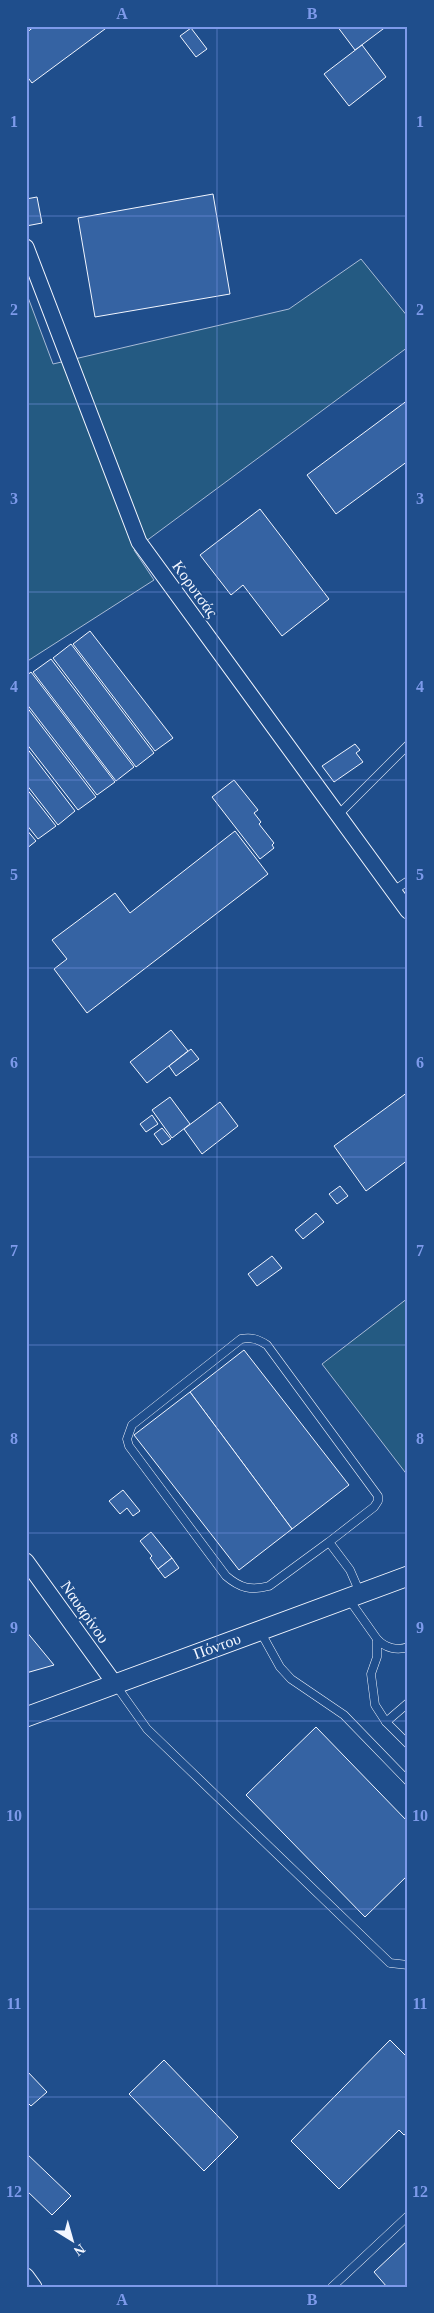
<svg xmlns="http://www.w3.org/2000/svg" width="434" height="2313" font-family="Georgia,serif">
<style>
.green{fill:#245a82;stroke:#a8bbd7}
.building{fill:#3563a3;stroke:#f2f6ff}
.lines{fill:none;stroke-linecap:round;stroke-linejoin:round}
.service-casing{stroke:#f2f6ff;stroke-width:9}
.minor-casing{stroke:#f2f6ff;stroke-width:17}
.tertiary-casing{stroke:#f2f6ff;stroke-width:21}
.service{stroke:#1f4e8c;stroke-width:8}
.minor{stroke:#1f4e8c;stroke-width:15}
.tertiary{stroke:#1f4e8c;stroke-width:19}
.grid{fill:none;stroke:#7d9aea;stroke-width:1;stroke-opacity:0.55}
.labels{text-anchor:middle;dominant-baseline:central;stroke-width:4;stroke-linejoin:round;paint-order:stroke}
.street-label{font-size:16px;fill:#f2f6ff;stroke:#1f4e8c}
.neatline{fill:none;stroke:#7d9aea;stroke-width:2}
.grid-label{font-size:16px;text-anchor:middle;font-weight:bold;fill:#7d9aea}
</style>
<rect width="100%" height="100%" fill="#1f4e8c"/>
<g class="green">
<path d="M361,259L408,317V347L134,550L154,580L26,662V292L53,364L289,309Z"/>
<path d="M408,1298V1476L322,1364Z"/>
</g>
<g class="building">
<path d="M35,26H109L32,83L26,75V33Z"/>
<path d="M337,26H387L355,50Z"/>
<path d="M191,28L207,49L196,57L180,36Z"/>
<path d="M362,45L386,77L349,106L324,74Z"/>
<path d="M213,194L230,294L95,317L78,218Z"/>
<path d="M37,197L42,223L26,226V199Z"/>
<path d="M408,400V461L336,514L307,475Z"/>
<path d="M260,509L329,599L282,636L243,585L231,595L200,555Z"/>
<path d="M90,631L173,738L155,751L73,644Z"/>
<path d="M71,644L154,753L136,767L53,658Z"/>
<path d="M51,659L134,767L116,781L33,672Z"/>
<path d="M31,672L115,782L97,795L26,703V676Z"/>
<path d="M26,706L96,797L78,810L26,743Z"/>
<path d="M355,744L360,750L356,753L363,762L334,782L322,766Z"/>
<path d="M26,747L75,811L58,825L26,784Z"/>
<path d="M234,780L258,810L254,813L261,822L259,824L274,843L272,845L274,848L260,859L212,797Z"/>
<path d="M26,788L56,826L38,839L26,824Z"/>
<path d="M26,829L36,841L26,849Z"/>
<path d="M235,831L268,874L87,1013L54,969L67,959L52,940L115,893L130,913Z"/>
<path d="M171,1030L188,1051L147,1083L130,1062Z"/>
<path d="M191,1049L199,1059L176,1076L169,1066Z"/>
<path d="M408,1092V1160L366,1191L334,1146Z"/>
<path d="M170,1097L190,1124L172,1138L152,1110Z"/>
<path d="M220,1102L238,1126L202,1154L184,1129Z"/>
<path d="M152,1115L158,1124L146,1132L140,1124Z"/>
<path d="M162,1128L171,1139L162,1145L154,1134Z"/>
<path d="M340,1186L348,1196L337,1204L329,1194Z"/>
<path d="M316,1213L324,1222L303,1239L295,1230Z"/>
<path d="M272,1256L282,1268L257,1286L248,1274Z"/>
<path d="M244,1350L349,1485L292,1529L190,1392Z"/>
<path d="M190,1392L292,1529L239,1570L134,1435Z"/>
<path d="M123,1490L140,1511L133,1516L127,1508L120,1514L109,1501Z"/>
<path d="M151,1532L172,1558L158,1569L150,1558L152,1556L140,1541Z"/>
<path d="M172,1558L179,1568L165,1578L158,1569Z"/>
<path d="M26,1631L54,1665L26,1673Z"/>
<path d="M316,1727L408,1822V1875L365,1917L246,1795Z"/>
<path d="M390,2040L408,2058V2132L404,2135L399,2130L339,2189L291,2141Z"/>
<path d="M164,2060L238,2137L204,2171L129,2094Z"/>
<path d="M26,2070L47,2092L31,2106L26,2101Z"/>
<path d="M26,2153L71,2196L52,2215L26,2190Z"/>
<path d="M408,2240V2287H387L374,2272Z"/>
</g>
<g class="lines">
<g class="service-casing">
<g id="service">
<path d="M338,815L408,745"/>
<path d="M393,891L408,881"/>
<path d="M329,1542L374,1507L378,1501V1496L267,1345C258,1339 251,1337 241,1339L132,1425L127,1439L129,1446L226,1576C240,1588 251,1591 269,1586L329,1542L350,1570L360,1593"/>
<path d="M348,1598L377,1639V1657L371,1674L375,1705L386,1722L408,1744"/>
<path d="M260,1631L280,1667L291,1679L344,1715L408,1781"/>
<path d="M377,1639C385,1648 397,1651 408,1647"/>
<path d="M115,1684L147,1729L390,1963L408,1965"/>
<path d="M386,1722L408,1703"/>
<path d="M332,2287L408,2216"/>
</g>
</g>
<g class="minor-casing">
<g id="minor">
<path d="M26,247L139,542L408,911"/>
<path d="M26,1561L115,1684"/>
<path d="M26,2276L34,2287"/>
</g>
</g>
<g class="tertiary-casing">
<path id="tertiary" d="M26,1717L408,1576"/>
</g>
<use href="#service" class="service"/>
<use href="#minor" class="minor"/>
<use href="#tertiary" class="tertiary"/>
</g>
<path class="grid" d="M217,26V2287M26,216H408M26,404H408M26,592H408M26,780H408M26,968H408M26,1157H408M26,1345H408M26,1533H408M26,1721H408M26,1909H408M26,2097H408"/>
<g class="labels">
<g class="street-label">
<text transform="translate(195 589) rotate(54)">Κορυτσάς</text>
<text transform="translate(85 1612) rotate(55)">Ναυαρίνου</text>
<text transform="translate(217 1646) rotate(-20)">Πόντου</text>
</g>
</g>
<rect width="434" height="2313" fill="none" stroke="#1f4e8c" stroke-width="55"/>
<g transform="translate(72 2240) rotate(143)" stroke="#1f4e8c" stroke-width="4" paint-order="stroke">
<path d="M0-4L9 19L0 12L-9 19Z" fill="#f2f6ff"/>
<text y="-8" font-size="14" font-weight="bold" text-anchor="middle" fill="#f2f6ff">N</text>
</g>
<rect x="28" y="28" width="378" height="2258" class="neatline"/>
<g class="grid-label">
<text x="122" y="19">A</text>
<text x="312" y="19">B</text>
<text x="14" y="127">1</text>
<text x="420" y="127">1</text>
<text x="14" y="315">2</text>
<text x="420" y="315">2</text>
<text x="14" y="504">3</text>
<text x="420" y="504">3</text>
<text x="14" y="692">4</text>
<text x="420" y="692">4</text>
<text x="14" y="880">5</text>
<text x="420" y="880">5</text>
<text x="14" y="1068">6</text>
<text x="420" y="1068">6</text>
<text x="14" y="1256">7</text>
<text x="420" y="1256">7</text>
<text x="14" y="1444">8</text>
<text x="420" y="1444">8</text>
<text x="14" y="1633">9</text>
<text x="420" y="1633">9</text>
<text x="14" y="1821">10</text>
<text x="420" y="1821">10</text>
<text x="14" y="2009">11</text>
<text x="420" y="2009">11</text>
<text x="14" y="2197">12</text>
<text x="420" y="2197">12</text>
<text x="122" y="2305">A</text>
<text x="312" y="2305">B</text>
</g>
</svg>
